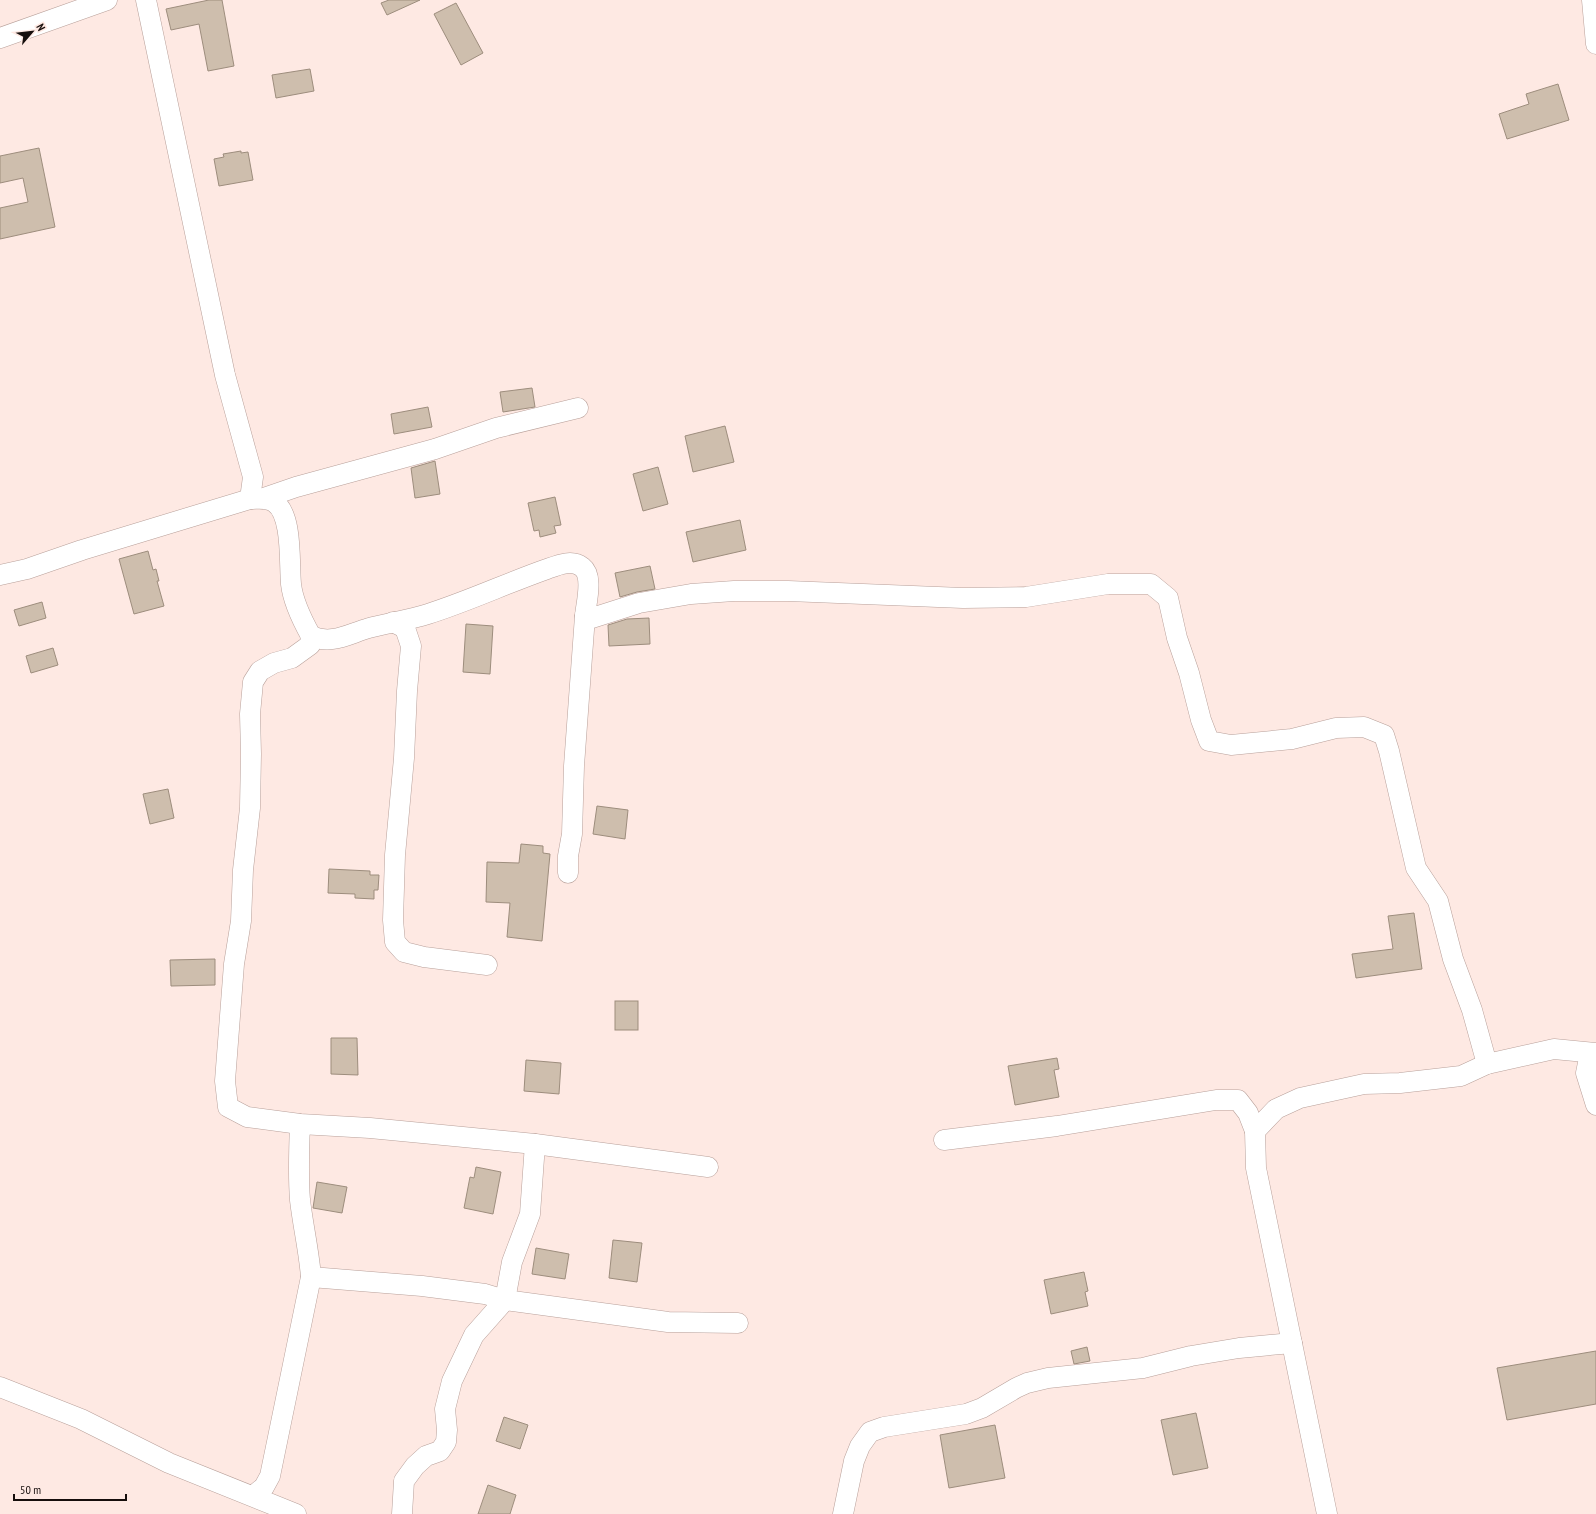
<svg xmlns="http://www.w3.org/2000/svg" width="1596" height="1514" font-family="'PT Sans Narrow',sans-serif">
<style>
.building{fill:#cebead;stroke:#9d8d7d}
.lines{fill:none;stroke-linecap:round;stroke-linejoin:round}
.minor-casing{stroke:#b8a09a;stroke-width:21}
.minor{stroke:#fff;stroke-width:20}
</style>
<rect width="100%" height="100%" fill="#fee9e3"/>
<g class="building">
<path d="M209,0H222L234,66L208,71L199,24L171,30L166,9Z"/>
<path d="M389,0H420L387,15L381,3Z"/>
<path d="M456,3L483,53L461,65L434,14Z"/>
<path d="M310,69L314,91L276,98L272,75Z"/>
<path d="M1558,84L1569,120L1507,139L1499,114L1529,104L1526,94Z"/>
<path d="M39,148L55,227L0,239V208L28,202L23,178L0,183V156Z"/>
<path d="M241,151V153L248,152L253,180L219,186L214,159L224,157L223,154Z"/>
<path d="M532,388L535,407L503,412L500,392Z"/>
<path d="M428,407L432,427L394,434L391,414Z"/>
<path d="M725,426L734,462L693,472L685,436Z"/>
<path d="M435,461L440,494L415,498L411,468Z"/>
<path d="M658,467L668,504L643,511L633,474Z"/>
<path d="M555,497L561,525L554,526L556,533L540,537L539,530L534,531L528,503Z"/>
<path d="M740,520L746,550L693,562L686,532Z"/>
<path d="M148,551L153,570L156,569L159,581H157L164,606L134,614L119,559Z"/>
<path d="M650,566L655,589L637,592L620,597L615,573Z"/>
<path d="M42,602L46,618L19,626L14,610Z"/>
<path d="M649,618L650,644L609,646L608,625L627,619Z"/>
<path d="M466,624L493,626L490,674L463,672Z"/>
<path d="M53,648L58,665L31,673L26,656Z"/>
<path d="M168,789L174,818L150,824L143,794Z"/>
<path d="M597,806L628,810L625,839L593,834Z"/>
<path d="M521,844L543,846V853L550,854L542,941L507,937L510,903L486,902L487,862L519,863Z"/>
<path d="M329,869L370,871V875H379L378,890H374V899L355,898V894L328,893Z"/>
<path d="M1414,913L1422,969L1356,978L1352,954L1393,949L1388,916Z"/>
<path d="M215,959V985L171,986L170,960Z"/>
<rect x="615" y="1001" width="23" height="29"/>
<path d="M331,1038H357L358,1075L331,1074Z"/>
<path d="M1057,1058L1059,1069L1054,1070L1059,1097L1015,1105L1008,1066Z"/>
<path d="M526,1060L561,1063L559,1094L524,1091Z"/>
<path d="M476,1167L501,1172L493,1214L464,1208L470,1177L474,1178Z"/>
<path d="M317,1182L347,1187L342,1213L313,1208Z"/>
<path d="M613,1240L642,1243L637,1282L609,1278Z"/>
<path d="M536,1248L569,1254L565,1279L532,1274Z"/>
<path d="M1084,1272L1088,1291L1085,1292L1088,1306L1051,1314L1044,1280Z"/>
<path d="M1087,1347L1090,1361L1074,1364L1071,1351Z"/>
<path d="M1596,1351V1404L1507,1420L1497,1368Z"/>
<path d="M1196,1413L1208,1468L1173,1475L1161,1420Z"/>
<path d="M504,1417L528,1425L520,1449L496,1441Z"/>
<path d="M995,1425L1005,1478L949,1488L940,1435Z"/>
<path d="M488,1485L516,1495L510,1514H478Z"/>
</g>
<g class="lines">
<g class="minor-casing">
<g id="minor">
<path d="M146,0L225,375L253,477L250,499"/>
<path d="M1592,0L1596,44"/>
<path d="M0,38L107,0"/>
<path d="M264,498L296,487L435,449L496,428L578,408"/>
<path d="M0,575L27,569L82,550L250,499C258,499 266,497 274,502C293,514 289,563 291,584C293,602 302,620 311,636C332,645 348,634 369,628C388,623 409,620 428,614C469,601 507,583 547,569C558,565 572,559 582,567C594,576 586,603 585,616L592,618L639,603L691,594L734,591H788L963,598L1026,597L1108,584H1151L1168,598L1177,638L1189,673L1201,720L1209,741L1231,745L1292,739L1336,728L1364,727L1384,735L1389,751L1416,868L1438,901L1453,959L1472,1010L1487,1064"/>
<path d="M393,622L405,628L411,646L407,691L404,758L395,855L393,920L395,942L404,952L424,957L487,965"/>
<path d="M311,636L310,645L292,658L274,663L260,671L253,682L250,714L251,754L250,808L243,870L241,921L234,964L225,1081L228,1107L247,1117L300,1124L370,1128L535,1144L708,1167"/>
<path d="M568,873V856L572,834L574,766L585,616"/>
<path d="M1590,1053L1586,1073L1596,1105"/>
<path d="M944,1140L1057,1126L1216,1100H1238L1248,1113L1255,1131"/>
<path d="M311,1277L422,1286L485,1294L505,1300L668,1322L738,1323"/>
<path d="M0,1387L81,1419L169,1463L296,1514"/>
<path d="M253,1496L264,1487L270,1476L311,1277C309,1251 303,1226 300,1200C298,1175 299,1149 300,1124"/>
<path d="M402,1514L404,1481L415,1466L426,1456L440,1451L446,1442L447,1430L445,1409L452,1381L474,1335L505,1300L512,1262L530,1214L535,1144"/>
<path d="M843,1514L854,1461L860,1446L870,1432L884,1427L966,1414L982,1408L1016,1388L1027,1383L1048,1378L1143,1368L1191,1356L1239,1348L1292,1343"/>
<path d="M1327,1514L1256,1168L1255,1131L1276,1109L1300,1098L1364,1084L1400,1083L1461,1076L1487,1064L1554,1049L1596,1053"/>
</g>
</g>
<use href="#minor" class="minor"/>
</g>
<g transform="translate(32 32) rotate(62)" stroke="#fee9e3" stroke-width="3" paint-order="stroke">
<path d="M0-3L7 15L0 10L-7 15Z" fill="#160e0c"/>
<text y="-6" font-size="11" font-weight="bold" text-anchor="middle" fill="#160e0c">N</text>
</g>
<path d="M14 1494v6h112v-6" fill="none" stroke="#160e0c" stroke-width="2"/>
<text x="20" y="1494" font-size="12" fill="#160e0c" stroke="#fee9e3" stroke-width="3" paint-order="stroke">50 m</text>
</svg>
